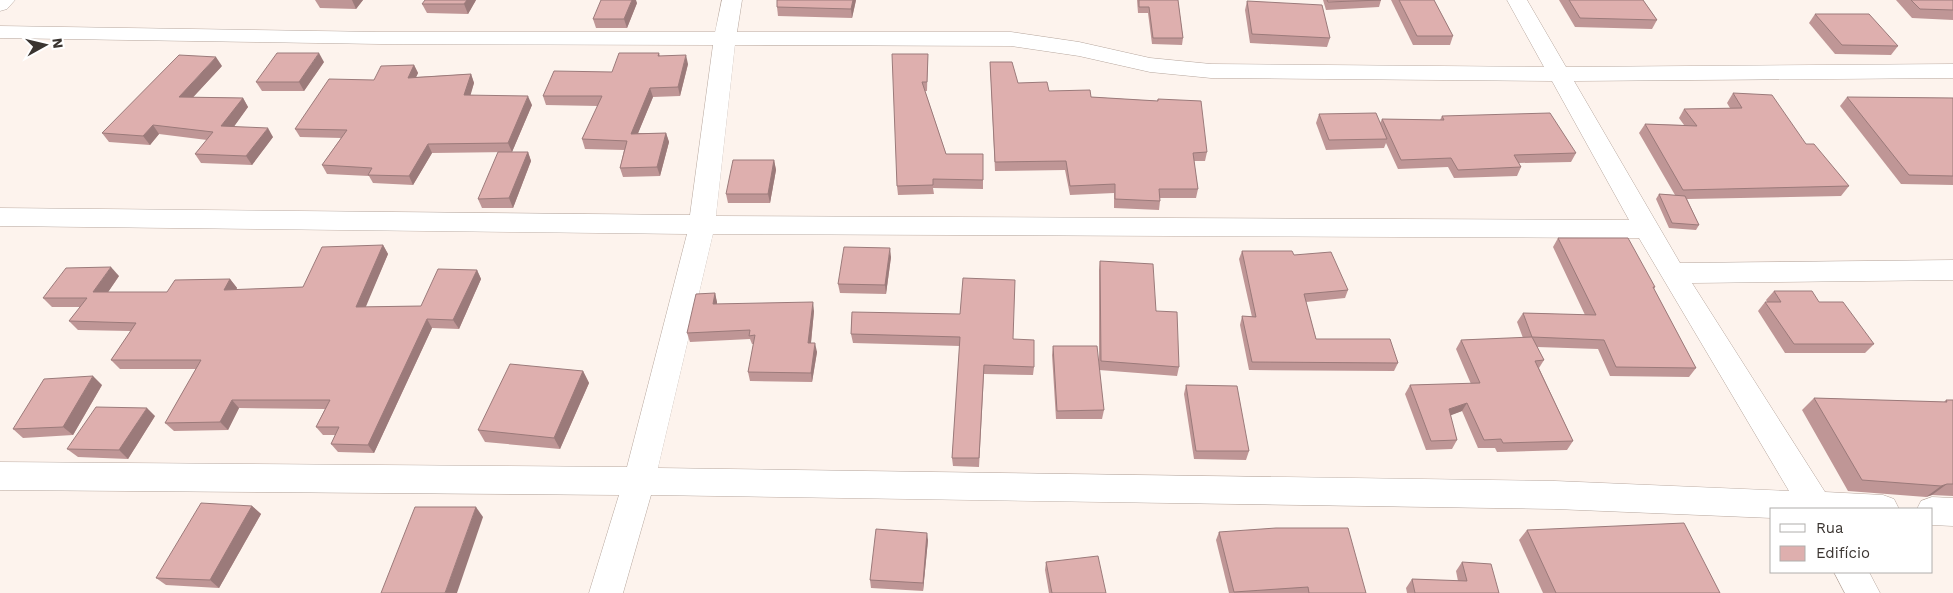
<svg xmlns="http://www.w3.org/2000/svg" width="1953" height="593" font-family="'Work Sans',sans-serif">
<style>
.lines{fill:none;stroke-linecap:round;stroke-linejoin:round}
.street-casing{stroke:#b7a79e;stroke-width:1}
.street{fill:#fff;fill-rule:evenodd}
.wall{fill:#bf9696}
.shaded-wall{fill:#9b7a7a}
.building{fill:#deafae;stroke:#9b7a7a}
</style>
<rect width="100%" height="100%" fill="#fdf3ed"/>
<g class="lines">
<g class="street-casing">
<g id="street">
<path d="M0,0H15L7,9L0,11Z"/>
<path d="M722,0H742L737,32H1011L1079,42L1150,58L1211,64L1544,67L1507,0H1527L1566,67L1953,64V78L1574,81L1680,263L1953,260V280L1692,283L1825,492L1883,495L1894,499L1899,509H1772V518L1555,509L651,495L623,593H589L619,495L0,490V462L627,467L687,234L0,226V208L690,215L713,45L380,44L0,38V26L380,32H715ZM735,45L1011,46L1079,56L1150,72L1211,78L1552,81L1629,220L716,216ZM713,234L1639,238L1789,491L1555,481L658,468Z"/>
<path d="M1932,497L1953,498V526L1932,525V509H1917L1921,501Z"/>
<path d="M1834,572H1869L1880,593H1845Z"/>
</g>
</g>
<use href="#street" class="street"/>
</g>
<g class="wall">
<path d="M315,0H363L356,9L320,8Z"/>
<path d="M476,0L468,14L427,13L422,4Z"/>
<path d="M856,0L852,18L778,16L777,7Z"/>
<path d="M1137,0H1178L1183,38L1182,45L1152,44L1148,13H1138Z"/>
<path d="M1323,0H1381L1379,7L1326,10Z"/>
<path d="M1391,0H1434L1453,36L1450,45H1413Z"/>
<path d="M1559,0H1643L1657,20L1652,29L1575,27Z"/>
<path d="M1896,0H1953V20L1912,18Z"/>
<path d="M1247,1L1330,38L1327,47L1250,43L1245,10Z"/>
<path d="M637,3L627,28H596L593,19Z"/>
<path d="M1815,14L1898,46L1891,55L1835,54L1809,23Z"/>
<path d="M659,53L660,56L688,64L680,96L653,97L638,133H666L669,142L660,176L623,177L620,168L624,150L585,149L582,139L598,106L546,105L543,96L612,72Z"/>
<path d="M928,54L927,91H925L946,154H983V189L933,188L934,194L898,195L897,186Z"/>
<path d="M324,62L304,91H262L256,82Z"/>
<path d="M990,62L1018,83L1049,91L1091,97L1157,101L1158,99L1207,152L1205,161H1194L1198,189L1196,198H1160V201L1159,210L1114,208V193L1070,195L1065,170L995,171Z"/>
<path d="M414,65L418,73L416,77L471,74L474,83L470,95L532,105L512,152L432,153L413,185L373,183L369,176L327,174L322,165L341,138L300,137L295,129L374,80Z"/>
<path d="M222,66L193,97L243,98L248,107L234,126L273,137L252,165L201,163L195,154L207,140L159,134L150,145L109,142L102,133Z"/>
<path d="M1733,93L1806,144L1849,186L1841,196L1687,199L1699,225L1696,230L1669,228L1656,199L1659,194L1675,195L1639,133L1645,124L1684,125L1679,118L1684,109L1730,108L1727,103Z"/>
<path d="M1847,97L1953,98V185L1901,184L1840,106Z"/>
<path d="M1319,114L1380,123L1382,119L1440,120L1442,116L1576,153L1571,162L1519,163L1521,167L1517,176L1454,178L1448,167L1398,169L1386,143L1384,148L1326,150L1316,123Z"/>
<path d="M528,152L531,161L513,208H482L478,199Z"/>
<path d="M774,160L776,170L770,203H728L726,194Z"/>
<path d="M1558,238L1655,287L1654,289L1696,368L1689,377L1610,376L1598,349L1537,347L1544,360L1539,368L1573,441L1567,450L1497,452L1495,448H1478L1462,411L1450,415L1457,440L1452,449L1426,450L1405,394L1410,385L1471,384L1456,349L1461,340L1523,338L1517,322L1523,313L1585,315L1553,247Z"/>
<path d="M383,245L388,254L365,307L421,306L477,270L481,279L459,329L432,328L374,453L338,452L331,444L335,435H323L316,427L325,409L239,408L228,430L174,431L165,423L196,369H120L111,360L131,331L78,330L69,321L80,307H52L43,298L119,276L108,292H167L230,279L237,288L236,290L303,287Z"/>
<path d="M1242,251L1294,255L1348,290L1345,298L1306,302L1316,339L1398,363L1394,371L1249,370L1240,325L1242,316L1252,317L1239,259Z"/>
<path d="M891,257L886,294L840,293L838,284Z"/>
<path d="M1100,261L1156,311L1179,367L1177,376L1099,370V270Z"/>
<path d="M1774,291L1819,302L1874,344L1865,353H1785L1758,311L1765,302H1767L1766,300Z"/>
<path d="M715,293L717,304L814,311L811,343L817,352L812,382L750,381L748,372L754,344H752L750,339L690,342L687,333Z"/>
<path d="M852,312L1013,339L1034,367L1033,375L984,374L979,467L953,466L952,458L960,346L853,343L851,334Z"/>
<path d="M1053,346L1104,410L1102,419H1056L1052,355Z"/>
<path d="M583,371L589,383L560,449L485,442L478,430Z"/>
<path d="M102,385L73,435L23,438L13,429Z"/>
<path d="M1186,385L1249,451L1246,460L1194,459L1184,394Z"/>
<path d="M1814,398L1944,402L1946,400H1953V496L1932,495L1926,497L1848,491L1802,410Z"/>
<path d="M155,416L128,459L78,457L67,449Z"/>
<path d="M252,506L261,514L219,588L166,585L156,578Z"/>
<path d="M1527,530L1720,593H1543L1519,540Z"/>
<path d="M1219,532L1366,593H1229L1216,540Z"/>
<path d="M928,540L923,591L871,588L870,580Z"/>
<path d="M1046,562L1106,593H1049L1045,570Z"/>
<path d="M1462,562L1499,593H1407L1406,588L1412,579L1458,581L1456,571Z"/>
</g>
<g class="shaded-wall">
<path d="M352,0H363L356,9Z"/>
<path d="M467,0H476L468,14L464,4Z"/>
<path d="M632,0H636L637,3L627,28L624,19Z"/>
<path d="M853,0H856L852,18L851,9Z"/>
<path d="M319,53L324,62L304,91L299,82Z"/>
<path d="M686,55L688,64L680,96L678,87Z"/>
<path d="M216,57L222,66L185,106L179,97Z"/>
<path d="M414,65L418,73L412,86L408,78Z"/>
<path d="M471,74L474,83L468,104L464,95Z"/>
<path d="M650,88L653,97L634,143L631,134Z"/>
<path d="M528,96L532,105L512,152L508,143Z"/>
<path d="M243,98L248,107L228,135L221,126Z"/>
<path d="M153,125L159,134L150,145L143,136Z"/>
<path d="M268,128L273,137L252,165L246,156Z"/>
<path d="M666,133L669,142L660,176L657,167Z"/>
<path d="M428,144L432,153L413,185L409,176Z"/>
<path d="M528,152L531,161L513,208L509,198Z"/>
<path d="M774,160L776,170L770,203L768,194Z"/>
<path d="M383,245L388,254L362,316L356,307Z"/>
<path d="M890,248L891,257L886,294L885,285Z"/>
<path d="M111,267L119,276L102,301L93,292Z"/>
<path d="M477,270L481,279L459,329L453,320Z"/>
<path d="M230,279L237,288L231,299L224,290Z"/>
<path d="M715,293L717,302L716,313L713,304Z"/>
<path d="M813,302L814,311L810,352L808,343Z"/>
<path d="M427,319L432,328L374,453L368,445Z"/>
<path d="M815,343L817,352L812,382L811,373Z"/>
<path d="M583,371L589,383L560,449L554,438Z"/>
<path d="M93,376L102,385L73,435L63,427Z"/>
<path d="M232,400L239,408L228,430L220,422Z"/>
<path d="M1467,403L1462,411L1444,418L1449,409Z"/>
<path d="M147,408L155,416L128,459L119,450Z"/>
<path d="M1947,484L1932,495L1926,497L1941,486Z"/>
<path d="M252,506L261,514L219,588L210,580Z"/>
<path d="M476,507L483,517L457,593H445Z"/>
<path d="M927,533L928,540L923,591V583Z"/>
</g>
<g class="building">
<path d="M425,0H467L464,4H422Z"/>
<path d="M601,0H632L624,19H593Z"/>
<path d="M777,0H853L851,9L777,7Z"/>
<path d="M1139,0H1178L1183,38H1153L1149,7H1139Z"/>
<path d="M1327,0H1381L1328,2Z"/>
<path d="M1399,0H1434L1453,36H1417Z"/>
<path d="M1569,0H1643L1657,20L1580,18Z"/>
<path d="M1911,0H1953V10L1920,9Z"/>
<path d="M1247,1L1322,5L1330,38L1252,34Z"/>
<path d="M1815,14H1869L1898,46L1842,45Z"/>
<path d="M277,53H319L299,82H256Z"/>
<path d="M619,53H659L658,56L686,55L678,87L650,88L631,134L666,133L657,167L620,168L627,141L582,139L602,96H543L554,71L612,72Z"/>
<path d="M892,54H928L927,82H922L946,154H983V180L933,179V185L897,186Z"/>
<path d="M179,55L216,57L179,97L243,98L221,126L268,128L246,156L195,154L213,132L153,125L143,136L102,133Z"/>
<path d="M990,62H1012L1018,83L1047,82L1049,91L1090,90L1091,97L1158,101V99L1201,101L1207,152L1193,153L1198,189H1159L1160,201L1115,199V184L1070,186L1066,161L995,162Z"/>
<path d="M414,65L408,78L471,74L464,95L528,96L508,143L428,144L409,176L368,175L372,168L322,165L347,130L295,129L329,79L374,80L381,66Z"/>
<path d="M1733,93L1772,95L1806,144H1814L1849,186L1683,190L1645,124L1697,126L1684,109L1742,108Z"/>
<path d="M1847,97L1953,98V176L1909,175Z"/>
<path d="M1376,113L1387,139L1329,140L1319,114Z"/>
<path d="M1550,113L1576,153L1514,155L1521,167L1458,170L1451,158L1401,160L1382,119L1444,120L1442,116Z"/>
<path d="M498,152H528L509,198L478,199Z"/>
<path d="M733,160H774L768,194H726Z"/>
<path d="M1659,194L1685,196L1699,225L1672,223Z"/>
<path d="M1558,238H1628L1655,287H1653L1696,368L1616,367L1604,340L1532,337L1523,313L1596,315Z"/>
<path d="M383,245L356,307L421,306L438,269L477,270L453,320L427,319L368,445L331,444L339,427H316L330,400H232L220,422L165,423L201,360H111L136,323L69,321L87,298H43L66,268L111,267L93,292H167L175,280L230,279L224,290L303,287L322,247Z"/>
<path d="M844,247L890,248L885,285L838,284Z"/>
<path d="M1242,251H1292L1294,255L1331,252L1348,290L1304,294L1316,339H1390L1398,363L1252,362L1242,316L1256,317Z"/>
<path d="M1100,261L1153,264L1156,311L1177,312L1179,367L1101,361Z"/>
<path d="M963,278L1015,280L1013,339L1034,340V367L984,365L979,458H952L960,337L851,334L852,312L960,314Z"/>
<path d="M1774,291H1812L1819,302H1843L1874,344H1794L1765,302H1781Z"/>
<path d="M715,293L713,304L813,302L808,343H815L811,373L748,372L755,335L749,336L750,330L687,333L696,294Z"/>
<path d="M1532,337L1544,360L1535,361L1573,441L1503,443L1501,439L1484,440L1467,403L1449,409L1457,440L1431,441L1410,385L1480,383L1461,340Z"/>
<path d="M1053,346H1097L1104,410L1057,411Z"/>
<path d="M510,364L583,371L554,438L478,430Z"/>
<path d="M93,376L63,427L13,429L44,379Z"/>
<path d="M1186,385L1237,386L1249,451H1196Z"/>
<path d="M1814,398L1947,402L1946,400H1953V484H1947L1941,486L1862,480Z"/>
<path d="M96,407L147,408L119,450L67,449Z"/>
<path d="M201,503L252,506L210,580L156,578Z"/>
<path d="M415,507H476L445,593H381Z"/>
<path d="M1684,523L1720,593H1556L1527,530Z"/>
<path d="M1276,528H1348L1366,593H1309L1308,587L1234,592L1219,532Z"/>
<path d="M876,529L927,533L923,583L870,580Z"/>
<path d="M1098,556L1106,593H1052L1046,562Z"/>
<path d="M1462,562L1491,564L1499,593H1415L1412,579L1467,581Z"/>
</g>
<rect x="1770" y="508" width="162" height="65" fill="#ffffff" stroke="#b0aeac"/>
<rect x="1780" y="524" width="25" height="8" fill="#ffffff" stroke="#b0aeac"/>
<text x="1816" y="533" font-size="15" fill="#3a3430">Rua</text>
<rect x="1780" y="546" width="25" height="15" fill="#deafae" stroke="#b0aeac"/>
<text x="1816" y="558" font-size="15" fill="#3a3430">Edifício</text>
<g transform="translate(45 45) rotate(82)" stroke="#ffffff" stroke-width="4" paint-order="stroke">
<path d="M0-4L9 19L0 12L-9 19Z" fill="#3a3430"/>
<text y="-8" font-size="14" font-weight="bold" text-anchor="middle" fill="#3a3430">N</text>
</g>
</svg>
